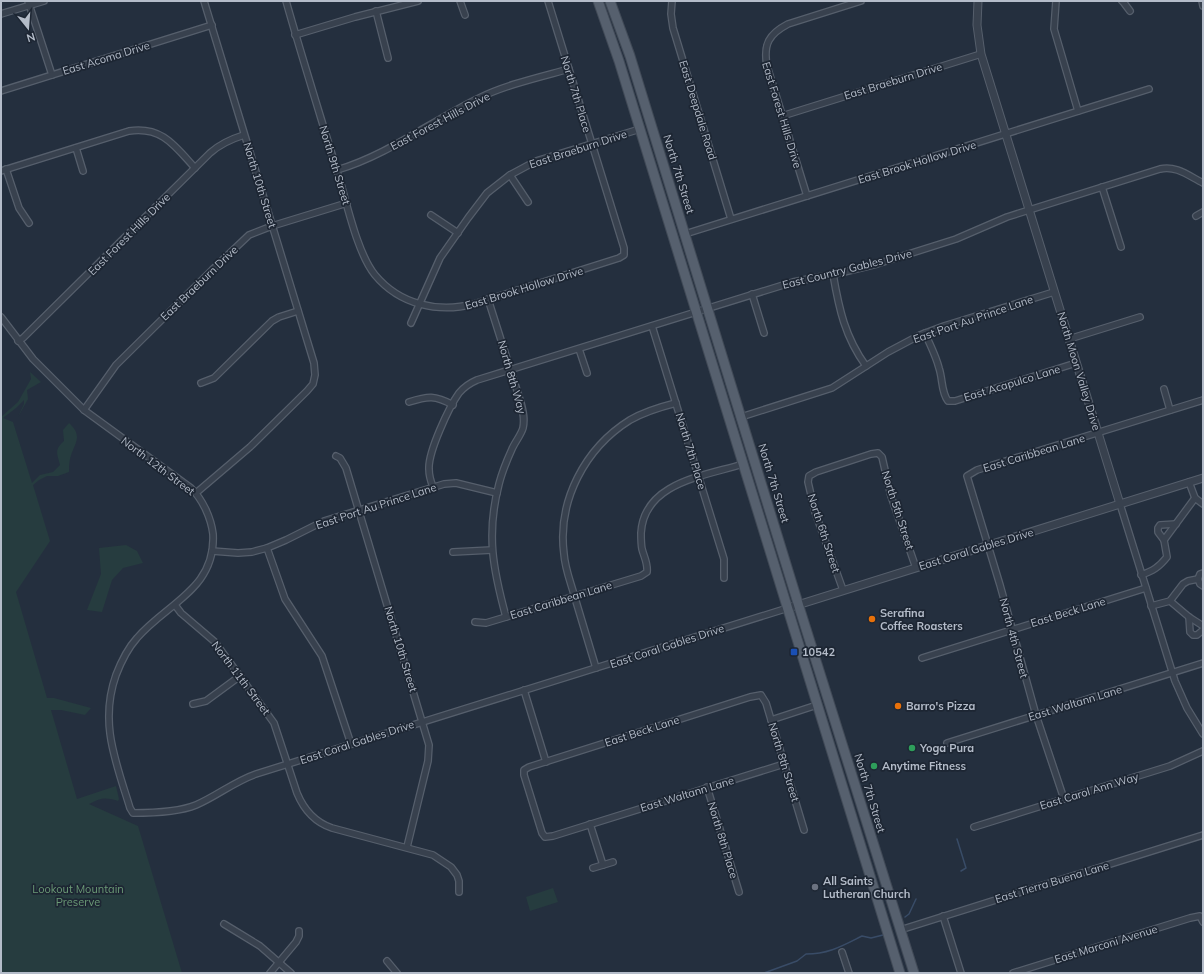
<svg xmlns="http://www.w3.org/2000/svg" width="1204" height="974" font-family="Mulish,sans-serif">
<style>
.green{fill:#263c3f}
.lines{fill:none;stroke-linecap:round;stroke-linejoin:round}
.stream{stroke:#394c67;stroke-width:1.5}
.minor-casing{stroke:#565f6c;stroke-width:8}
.tertiary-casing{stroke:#565f6c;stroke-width:9}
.primary-casing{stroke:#414a57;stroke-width:11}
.minor{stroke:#38414e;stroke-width:5.5}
.tertiary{stroke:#38414e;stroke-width:7}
.primary{stroke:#56606e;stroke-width:9}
.food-dot{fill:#e8710a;stroke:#1d2633;stroke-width:1.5}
.transit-dot{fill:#1a4fb4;stroke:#1d2633;stroke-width:1.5}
.leisure-dot{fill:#2e9e5b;stroke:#1d2633;stroke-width:1.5}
.worship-dot{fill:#6b7280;stroke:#1d2633;stroke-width:1.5}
.labels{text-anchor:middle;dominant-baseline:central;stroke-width:3.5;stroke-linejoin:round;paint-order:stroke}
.street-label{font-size:11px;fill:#b4bcc9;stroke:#1d2633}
.poi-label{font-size:11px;font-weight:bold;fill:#b4bcc9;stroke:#1d2633;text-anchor:start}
.park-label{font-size:11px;fill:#6b9a76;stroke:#1d2633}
</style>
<rect width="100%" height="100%" fill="#242f3e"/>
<g class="green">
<path d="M30,372L41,382L27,390L28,399L18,417L24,404V400L16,408L3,418L13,422L32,483L40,475L53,472L60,465C57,453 54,450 64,441L63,430L69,423C84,437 74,443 70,459C69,463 69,468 69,472L58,476H47L39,480L33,485L50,541L16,592L47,698H54L91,708L85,715L61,710H51L77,799L116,786L119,799L118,801C104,797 102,798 89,804L138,826L182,973H1V417L18,402L31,379Z"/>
<path d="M126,545L137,551L143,563L123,568L112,580L102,612L87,610L101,574L99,548Z"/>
<path d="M553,888L558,902L530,911L526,897Z"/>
</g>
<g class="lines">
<g class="stream">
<path d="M957,839L966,868L961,871"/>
<path d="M905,917L909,914L916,899"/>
<path d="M764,973L797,961L806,954C829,954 842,946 862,936L871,938L883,935"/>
</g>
<g class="minor-casing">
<g id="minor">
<path d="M28,1L52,75"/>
<path d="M286,1C303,61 322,121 340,181C348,208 358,254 375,275C400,305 438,313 474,304L619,258L624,255V248L548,1"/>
<path d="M460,1L465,15"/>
<path d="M672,1L671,14L673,28L731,219"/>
<path d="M1056,1L1054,29L1078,111"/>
<path d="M1122,1L1124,3L1130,11"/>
<path d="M1202,1L1203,6"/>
<path d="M376,11L388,58"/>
<path d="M1,14L44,1"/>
<path d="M295,35L355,17L418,1"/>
<path d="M1,91L212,25"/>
<path d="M782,116L981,54"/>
<path d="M76,148L83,171"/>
<path d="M6,169L19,208L29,223"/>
<path d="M337,170C388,155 431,121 479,98C505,85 540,77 569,69"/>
<path d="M1,171L129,131C162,126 175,146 195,168"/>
<path d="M510,175L528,202"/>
<path d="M1102,187L1121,247"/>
<path d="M807,196L767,66C763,44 769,34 788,24L861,1"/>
<path d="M431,215L458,233"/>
<path d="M1196,216L1203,212"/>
<path d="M685,234L1149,89"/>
<path d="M833,274C839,309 845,337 866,366"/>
<path d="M752,294L764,333"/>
<path d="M488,299L521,403C523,411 525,419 523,428C521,435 515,442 512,449C507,460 502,472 499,484C486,534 493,569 506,617"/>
<path d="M1,317L33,359L84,410L191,488C203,500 211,518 213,534C216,589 167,603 137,638C128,648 121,662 116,675C99,723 116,762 130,808L133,813C152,813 179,812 196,805C217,796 235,781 256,774L788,608"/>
<path d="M411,323L440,258L468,218L487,193L510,175L536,161L640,129"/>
<path d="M652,326L724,559V578"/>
<path d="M925,333C930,345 936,356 939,368C943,380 941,392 948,401H955L1076,363"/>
<path d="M1069,339L1140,317"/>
<path d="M18,341L23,338L210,153C220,144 231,139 244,135"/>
<path d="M579,349L587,373"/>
<path d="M201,383L214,378L272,321L279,317L298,311"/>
<path d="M1164,389L1170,410"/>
<path d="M409,402C428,396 435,395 453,405"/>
<path d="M84,410L116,365L212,270L249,235L272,226L347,203"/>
<path d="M741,417L832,388L888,352L920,335L944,326L1054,292"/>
<path d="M336,456L340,458L346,468L429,745L428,761L407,847"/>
<path d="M1189,482L1195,498L1203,504"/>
<path d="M433,487C431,482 429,475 429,469C428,452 449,407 459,393C464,387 470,383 477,380L793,282L844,272L877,264L956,239L1007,217L1160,169C1176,165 1189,176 1203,183"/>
<path d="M196,493L250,447L307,391L313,384L315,375L314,363L204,1"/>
<path d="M1120,504L1175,681L1187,708L1203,734"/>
<path d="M1164,540L1158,532V528L1160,525L1176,524"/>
<path d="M267,548L285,599L322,656L351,744"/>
<path d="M212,551L238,553L252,552L267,548L286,540L324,521L444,484L456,483L497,493"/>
<path d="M453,552L492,550"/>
<path d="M1203,573L1200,574L1198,579L1200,584L1203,586"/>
<path d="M1141,575C1153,571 1159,567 1167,557L1164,540L1195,498"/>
<path d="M843,590L815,512L808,482L809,476L816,472L871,454L878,453L882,457L891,496L916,568"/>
<path d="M1170,601L1189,617L1203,626"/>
<path d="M175,605L181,613L215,642L274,723L297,793C304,810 314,822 332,828L433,855L451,867L457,875L459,881V892"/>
<path d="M1151,606L1170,601L1183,584L1188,581L1198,579"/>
<path d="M1189,617L1190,632L1193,635H1197L1203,630"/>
<path d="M475,622L486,623L506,617L641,576L647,572C648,563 644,557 642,549C641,544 641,538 641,533C644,482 705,476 743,464"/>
<path d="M922,658L1146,588"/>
<path d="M596,668C589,645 582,621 575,598C571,583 565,569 564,554C557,501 585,448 630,420C644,412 660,407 676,403"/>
<path d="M524,690L546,762"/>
<path d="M193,704L206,701L240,676"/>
<path d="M771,720L817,705"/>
<path d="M947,743L1203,663"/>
<path d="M784,764L553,836L545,837L542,833L524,775V770L529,767L750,697L761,695L766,703L804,830"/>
<path d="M707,787L739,892"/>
<path d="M1064,799L1036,715L1000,585L967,476L977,470L1203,400"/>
<path d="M590,824L603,865"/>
<path d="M974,827L1170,766L1203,751"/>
<path d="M593,868L613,862"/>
<path d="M943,916L961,973"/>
<path d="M224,924L260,946L291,973"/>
<path d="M900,930L1203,835"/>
<path d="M842,952L849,973"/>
<path d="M387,961L397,973"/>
<path d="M270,973L296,942L299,936V931"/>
<path d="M1013,973L1190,918L1200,916L1203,922"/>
</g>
</g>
<g class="tertiary-casing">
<g id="tertiary">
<path d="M978,1L977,25L981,54L1120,504"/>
<path d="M788,608L1203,478"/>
</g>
</g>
<g class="primary-casing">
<g id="primary">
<path d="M598,1L619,61L900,973"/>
<path d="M610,1L630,56L801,613L914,973"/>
</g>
</g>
<use href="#minor" class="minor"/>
<use href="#tertiary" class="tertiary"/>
<use href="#primary" class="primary"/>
</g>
<g class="food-dot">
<circle cx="872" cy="619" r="4"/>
<circle cx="898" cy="706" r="4"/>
</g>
<rect class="transit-dot" x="790" y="648" width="8" height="8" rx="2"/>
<g class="leisure-dot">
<circle cx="912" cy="748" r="4"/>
<circle cx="874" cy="766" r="4"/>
</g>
<circle class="worship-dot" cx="815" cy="887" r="4"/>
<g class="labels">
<g class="street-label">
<text transform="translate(106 58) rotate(-17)">East Acoma Drive</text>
<text transform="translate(893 81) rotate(-17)">East Braeburn Drive</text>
<text transform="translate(576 94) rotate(73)">North 7th Place</text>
<text transform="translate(698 110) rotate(73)">East Deepdale Road</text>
<text transform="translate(782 115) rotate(73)">East Forest Hills Drive</text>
<text transform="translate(440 121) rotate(-28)">East Forest Hills Drive</text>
<text transform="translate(578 149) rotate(-18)">East Braeburn Drive</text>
<text transform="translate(917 162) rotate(-17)">East Brook Hollow Drive</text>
<text transform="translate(335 165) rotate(73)">North 9th Street</text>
<text transform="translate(679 174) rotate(73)">North 7th Street</text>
<text transform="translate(260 185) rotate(73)">North 10th Street</text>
<text transform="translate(129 234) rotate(-45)">East Forest Hills Drive</text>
<text transform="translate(847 269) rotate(-14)">East Country Gables Drive</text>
<text transform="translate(199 283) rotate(-44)">East Braeburn Drive</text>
<text transform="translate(524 288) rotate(-17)">East Brook Hollow Drive</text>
<text transform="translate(973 319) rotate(-19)">East Port Au Prince Lane</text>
<text transform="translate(1079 371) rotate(73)">North Moon Valley Drive</text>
<text transform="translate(512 377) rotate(74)">North 8th Way</text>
<text transform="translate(1012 383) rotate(-17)">East Acapulco Lane</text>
<text transform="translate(691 451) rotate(73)">North 7th Place</text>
<text transform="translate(1034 453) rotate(-17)">East Caribbean Lane</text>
<text transform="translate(158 466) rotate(37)">North 12th Street</text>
<text transform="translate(774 483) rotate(73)">North 7th Street</text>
<text transform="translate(376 506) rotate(-18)">East Port Au Prince Lane</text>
<text transform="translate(898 510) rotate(72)">North 5th Street</text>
<text transform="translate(824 533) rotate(72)">North 6th Street</text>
<text transform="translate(976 549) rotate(-17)">East Coral Gables Drive</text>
<text transform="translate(561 600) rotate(-17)">East Caribbean Lane</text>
<text transform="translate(1068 612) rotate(-17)">East Beck Lane</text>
<text transform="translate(1014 638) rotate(75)">North 4th Street</text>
<text transform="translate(667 646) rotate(-18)">East Coral Gables Drive</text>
<text transform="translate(401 649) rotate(73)">North 10th Street</text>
<text transform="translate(241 678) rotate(53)">North 11th Street</text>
<text transform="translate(1075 703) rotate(-17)">East Waltann Lane</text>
<text transform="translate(642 731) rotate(-18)">East Beck Lane</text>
<text transform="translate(357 742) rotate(-18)">East Coral Gables Drive</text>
<text transform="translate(784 762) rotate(73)">North 8th Street</text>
<text transform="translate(1089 791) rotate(-17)">East Carol Ann Way</text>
<text transform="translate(870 793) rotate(73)">North 7th Street</text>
<text transform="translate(687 794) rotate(-17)">East Waltann Lane</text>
<text transform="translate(723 840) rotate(73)">North 8th Place</text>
<text transform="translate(1052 882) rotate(-17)">East Tierra Buena Lane</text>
<text transform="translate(1106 944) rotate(-17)">East Marconi Avenue</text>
</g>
<g class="poi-label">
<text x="880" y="613">Serafina<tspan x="880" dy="13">Coffee Roasters</tspan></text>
<text x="802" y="652">10542</text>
<text x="906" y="706">Barro's Pizza</text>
<text x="920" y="748">Yoga Pura</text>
<text x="882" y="766">Anytime Fitness</text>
<text x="823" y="881">All Saints<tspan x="823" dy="13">Lutheran Church</tspan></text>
</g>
<g class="park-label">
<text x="78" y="889">Lookout Mountain<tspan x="78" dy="13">Preserve</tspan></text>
</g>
</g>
<rect width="1204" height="974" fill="none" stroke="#b4bcc9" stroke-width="4"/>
<g transform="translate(28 28) rotate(163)" stroke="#1d2633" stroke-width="3" paint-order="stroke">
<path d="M0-3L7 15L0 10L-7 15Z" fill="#b4bcc9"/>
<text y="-6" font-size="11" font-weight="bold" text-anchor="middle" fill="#b4bcc9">N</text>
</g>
</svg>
